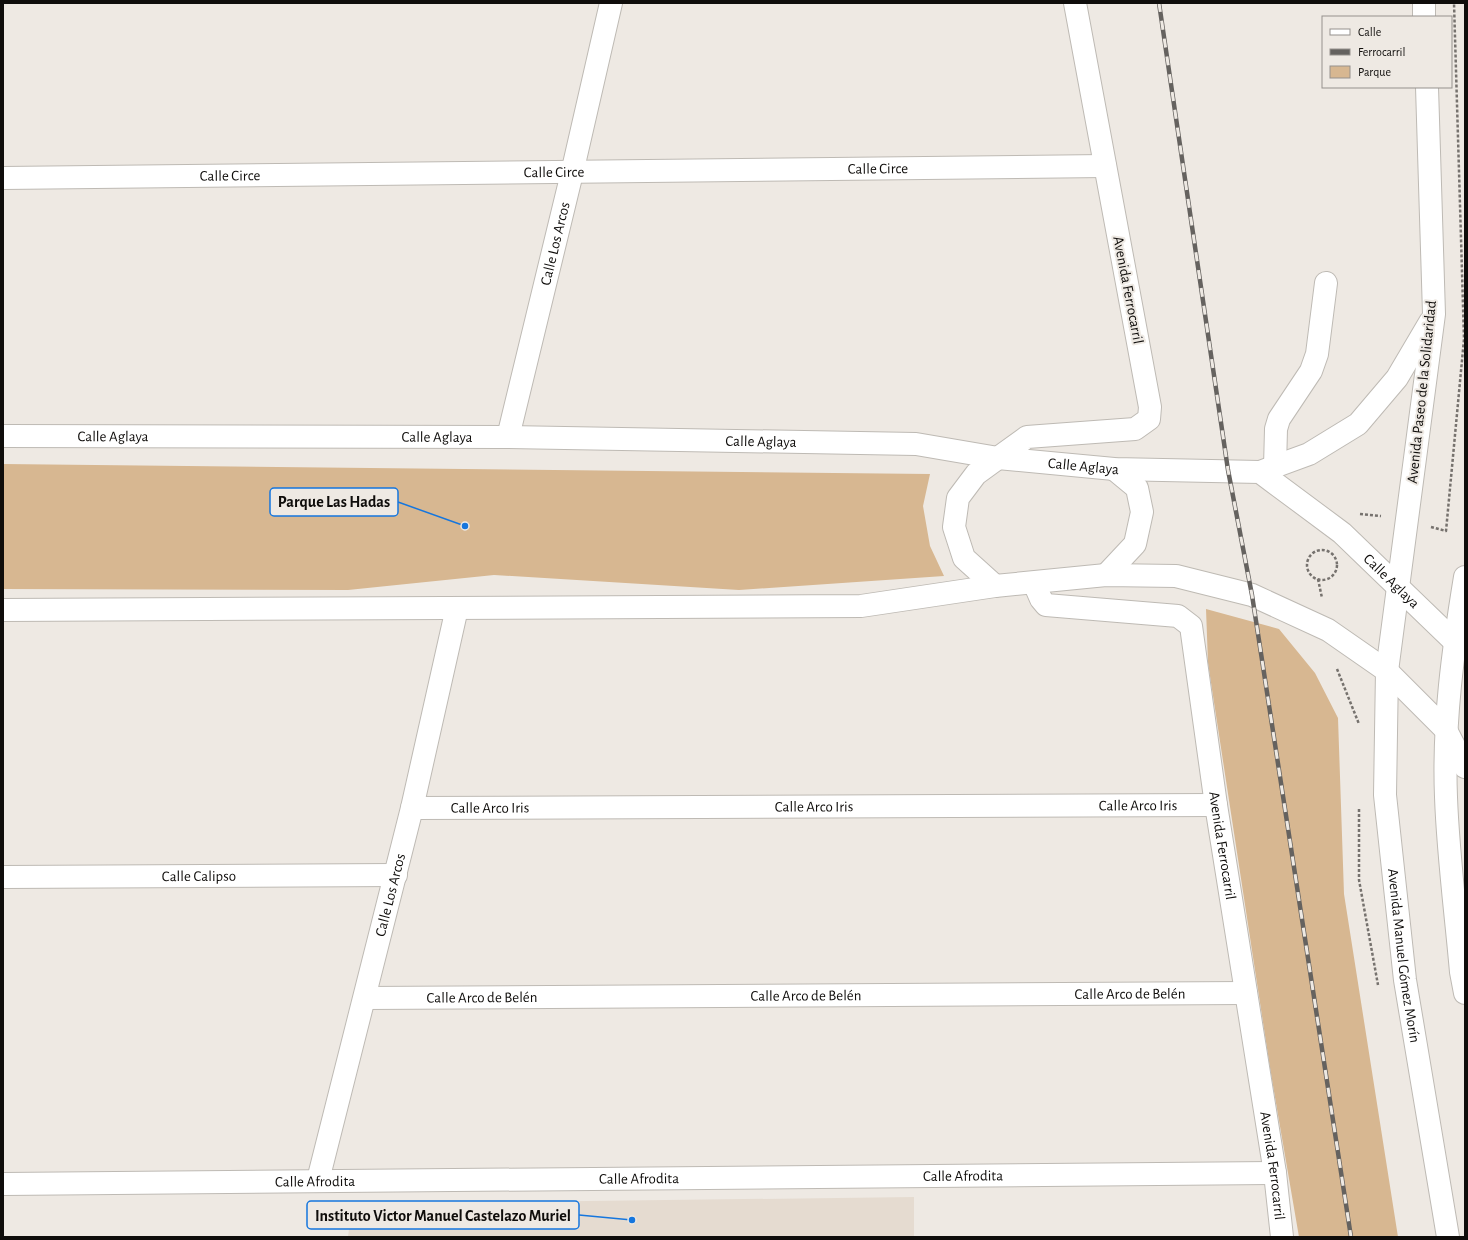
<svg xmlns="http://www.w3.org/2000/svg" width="1468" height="1240" font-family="'Alegreya Sans',sans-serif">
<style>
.built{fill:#e5dbd0}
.green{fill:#d7b791}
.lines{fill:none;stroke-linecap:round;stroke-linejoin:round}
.minor-casing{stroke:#bebab4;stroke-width:24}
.major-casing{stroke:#bebab4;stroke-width:24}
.path{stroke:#76726e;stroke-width:2.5;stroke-dasharray:3 2;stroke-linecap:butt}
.minor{stroke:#fff;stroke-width:22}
.major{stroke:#fff;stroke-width:22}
.rail-casing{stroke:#65625f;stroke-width:4.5}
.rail{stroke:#eee9e3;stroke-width:3;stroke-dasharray:9;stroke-linecap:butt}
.labels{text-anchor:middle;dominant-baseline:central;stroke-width:4;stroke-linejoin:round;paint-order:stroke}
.street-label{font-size:15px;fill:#0f0d0b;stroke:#eee9e3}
.leader{fill:none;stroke:#1576de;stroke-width:1.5}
.callout-dot{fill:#1576de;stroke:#eee9e3;stroke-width:1.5}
.callout{fill:#eee9e3;stroke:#1576de;stroke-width:1.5}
.callout-label{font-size:16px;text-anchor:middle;font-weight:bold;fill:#0f0d0b}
</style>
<rect width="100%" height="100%" fill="#eee9e3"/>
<path class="built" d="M914,1197V1237H348L352,1204Z"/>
<g class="green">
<path d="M3,464L930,474L923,506L930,546L944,576L739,590L494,575L348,590L3,589Z"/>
<path d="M1206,609L1279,629L1315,673L1338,718L1344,894L1398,1237H1299L1270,1068L1208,663Z"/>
</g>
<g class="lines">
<g class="minor-casing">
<g id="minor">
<path id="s1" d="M3,178L1105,166"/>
<path id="s2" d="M508,437L572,173L611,3"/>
<path d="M998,458L1027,437L1135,429L1149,419L1150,407L1075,3"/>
<path d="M1275,467L1276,429L1279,419L1311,371L1317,354L1326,283"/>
<path id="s3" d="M1034,583L1041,599L1046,605L1178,616L1191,626L1216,805L1275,1173L1282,1237"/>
<path d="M1446,730L1465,767"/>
<path id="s4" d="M412,808L1216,805"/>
<path id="s5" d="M3,877L396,875"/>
<path id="s6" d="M365,998L1246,993"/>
<path id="s7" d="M318,1180L412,808L457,608"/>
<path id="s8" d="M3,1184L1275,1173"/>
</g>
</g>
<g class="major-casing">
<g id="major">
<path d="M1424,3V17"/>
<path id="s9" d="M1427,87L1434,314L1387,671L1385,795L1405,980L1448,1237"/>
<path id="s10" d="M3,436L508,437L916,444L998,458L1114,469L1260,472L1342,533L1454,641"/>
<path d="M1260,472L1309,454L1358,424L1397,378L1430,322"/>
<path d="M1106,575L1135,544L1142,512L1137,488L1114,469"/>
<path d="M1465,577C1453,650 1443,723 1446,797C1448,855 1456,914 1461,972L1465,993"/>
<path d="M995,586L964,558L954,527L958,498L976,474L998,458"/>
<path d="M3,610L861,606L995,586L1106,575L1176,576L1252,595L1328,630L1387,671L1446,730"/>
</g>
</g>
<g class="path">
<path d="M1360,514L1381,516"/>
<path d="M1431,527L1446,531L1464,339L1454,3"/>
<circle cx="1322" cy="565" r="15"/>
<path d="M1318,579L1322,598"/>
<path d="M1337,669L1359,724"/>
<path d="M1359,809V880L1378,985"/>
</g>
<use href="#minor" class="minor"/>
<use href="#major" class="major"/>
<g class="rail-casing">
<path id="rail" d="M1159,3L1228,470L1252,595L1351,1237"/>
</g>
<use href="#rail" class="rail"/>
</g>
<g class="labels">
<g class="street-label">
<text stroke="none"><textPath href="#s1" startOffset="875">Calle Circe</textPath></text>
<text stroke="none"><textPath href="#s1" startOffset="551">Calle Circe</textPath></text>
<text stroke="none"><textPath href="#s1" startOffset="227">Calle Circe</textPath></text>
<text stroke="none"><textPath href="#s2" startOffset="199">Calle Los Arcos</textPath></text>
<text transform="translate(1128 290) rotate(79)">Avenida Ferrocarril</text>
<text transform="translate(1422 392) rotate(-84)">Avenida Paseo de la Solidaridad</text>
<text stroke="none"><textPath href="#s10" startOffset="110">Calle Aglaya</textPath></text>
<text stroke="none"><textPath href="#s10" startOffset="434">Calle Aglaya</textPath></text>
<text stroke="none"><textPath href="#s10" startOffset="758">Calle Aglaya</textPath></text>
<text stroke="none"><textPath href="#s10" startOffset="1082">Calle Aglaya</textPath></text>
<text stroke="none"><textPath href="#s10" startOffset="1430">Calle Aglaya</textPath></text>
<text stroke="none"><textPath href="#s4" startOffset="726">Calle Arco Iris</textPath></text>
<text stroke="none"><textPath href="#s4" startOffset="402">Calle Arco Iris</textPath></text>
<text stroke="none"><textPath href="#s4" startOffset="78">Calle Arco Iris</textPath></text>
<text stroke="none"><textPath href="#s3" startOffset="396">Avenida Ferrocarril</textPath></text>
<text stroke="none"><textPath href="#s5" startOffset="196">Calle Calipso</textPath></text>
<text stroke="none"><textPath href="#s7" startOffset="294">Calle Los Arcos</textPath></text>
<text stroke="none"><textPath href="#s9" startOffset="873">Avenida Manuel Gómez Morín</textPath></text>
<text stroke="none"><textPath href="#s6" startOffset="765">Calle Arco de Belén</textPath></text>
<text stroke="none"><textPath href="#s6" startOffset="441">Calle Arco de Belén</textPath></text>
<text stroke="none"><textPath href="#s6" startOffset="117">Calle Arco de Belén</textPath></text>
<text stroke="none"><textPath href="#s3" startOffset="720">Avenida Ferrocarril</textPath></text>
<text stroke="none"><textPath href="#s8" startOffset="960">Calle Afrodita</textPath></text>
<text stroke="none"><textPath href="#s8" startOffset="636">Calle Afrodita</textPath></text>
<text stroke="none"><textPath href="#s8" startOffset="312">Calle Afrodita</textPath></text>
</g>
</g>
<path class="leader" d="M465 526L398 502M632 1220L579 1215"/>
<g class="callout-dot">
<circle cx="465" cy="526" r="4"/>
<circle cx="632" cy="1220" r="4"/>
</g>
<g class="callout">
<rect x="270" y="488" width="128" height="28" rx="4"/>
<rect x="307" y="1201" width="272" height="28" rx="4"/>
</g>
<g class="callout-label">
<text x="334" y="507">Parque Las Hadas</text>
<text x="443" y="1221">Instituto Victor Manuel Castelazo Muriel</text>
</g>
<rect width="1468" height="1240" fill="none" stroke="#0f0d0b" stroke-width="8"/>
<rect x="1322" y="16" width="130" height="72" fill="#eee9e3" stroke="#95918d"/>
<rect x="1330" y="29" width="20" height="6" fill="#ffffff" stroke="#95918d"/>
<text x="1358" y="36" font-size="12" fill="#0f0d0b">Calle</text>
<rect x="1330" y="49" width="20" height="6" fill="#65625f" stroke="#95918d"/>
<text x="1358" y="56" font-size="12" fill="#0f0d0b">Ferrocarril</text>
<rect x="1330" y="66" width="20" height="12" fill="#d7b791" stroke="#95918d"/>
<text x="1358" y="76" font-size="12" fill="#0f0d0b">Parque</text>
</svg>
